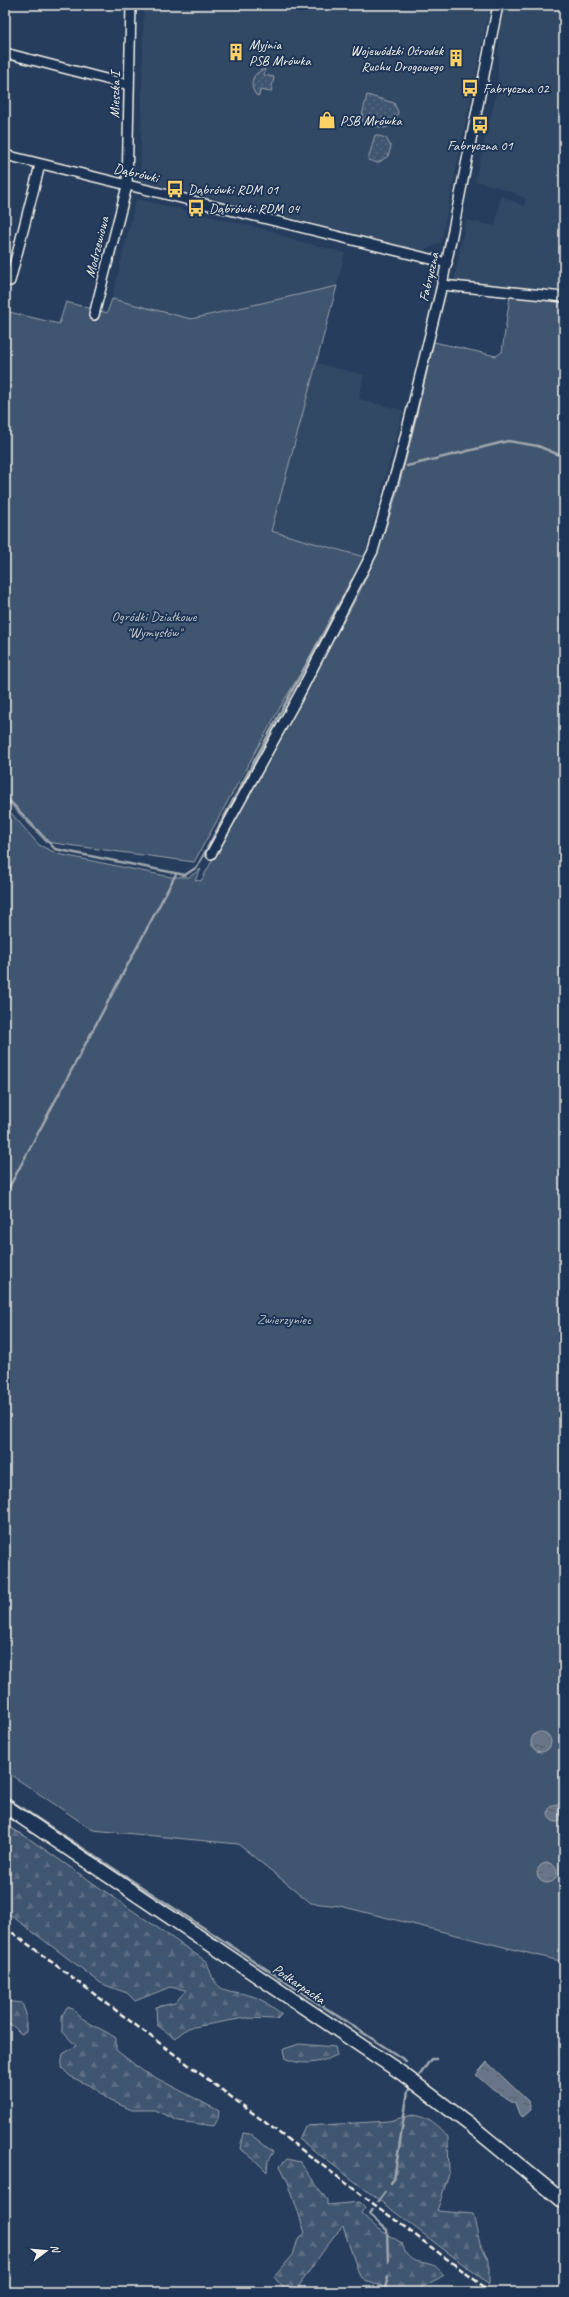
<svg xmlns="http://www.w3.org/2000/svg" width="569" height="2297" font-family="Caveat,sans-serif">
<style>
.built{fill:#334966}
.grass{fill:url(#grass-dots);stroke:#9aa2ac}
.forest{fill:url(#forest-firs);stroke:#9aa2ac}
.green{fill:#40546f;stroke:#9aa2ac}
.water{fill:url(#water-ripples);stroke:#9fa7ae}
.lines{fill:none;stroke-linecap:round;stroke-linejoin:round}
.stream{stroke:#9fa7ae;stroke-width:2.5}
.street-casing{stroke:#f4f1e8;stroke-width:12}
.secondary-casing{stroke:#f4f1e8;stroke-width:16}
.street{stroke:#1d3557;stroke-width:9}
.secondary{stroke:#1d3557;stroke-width:13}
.rail{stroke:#f4f1e8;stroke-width:2.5;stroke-dasharray:6 3;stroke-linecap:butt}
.labels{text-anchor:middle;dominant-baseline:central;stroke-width:4;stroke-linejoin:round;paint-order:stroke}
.poi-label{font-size:14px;fill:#f4f1e8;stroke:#1d3557;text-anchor:start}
.street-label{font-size:14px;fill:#f4f1e8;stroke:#1d3557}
.park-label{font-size:14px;fill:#bec2c4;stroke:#1d3557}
</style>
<defs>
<pattern id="grass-dots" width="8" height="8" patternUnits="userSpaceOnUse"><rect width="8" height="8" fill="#40546f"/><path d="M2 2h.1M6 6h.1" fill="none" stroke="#5c6d84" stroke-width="1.8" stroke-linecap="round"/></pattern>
<pattern id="forest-firs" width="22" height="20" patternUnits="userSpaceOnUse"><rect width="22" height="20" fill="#40546f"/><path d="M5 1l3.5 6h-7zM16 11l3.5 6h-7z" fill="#5c6d84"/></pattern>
<pattern id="water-ripples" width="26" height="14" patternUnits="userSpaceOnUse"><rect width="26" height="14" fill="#677588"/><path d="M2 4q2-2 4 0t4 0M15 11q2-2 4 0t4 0" fill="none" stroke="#585e67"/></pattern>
</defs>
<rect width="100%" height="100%" fill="#263d5d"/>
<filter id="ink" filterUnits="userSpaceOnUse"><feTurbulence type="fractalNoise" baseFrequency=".025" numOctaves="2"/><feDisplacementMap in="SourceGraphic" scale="8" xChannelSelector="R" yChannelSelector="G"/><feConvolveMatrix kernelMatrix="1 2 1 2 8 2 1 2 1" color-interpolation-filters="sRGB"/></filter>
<g filter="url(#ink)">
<g class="built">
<path d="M144,5H490L441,242L423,251L140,180Z"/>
<path d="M503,5H564V290L454,281L466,220L495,226L501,196L524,206L526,199L510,191L475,181L497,91L500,16Z"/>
<path d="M136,199L272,231L290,239L345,253L337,286L191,319L112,299Z"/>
<path d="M316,363L364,375L359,399L403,411L364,557L271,531Z"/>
</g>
<g class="grass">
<path d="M265,69L264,75L274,77L271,92L260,90L259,96L256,95C248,84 253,72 265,69Z"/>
<path d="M367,95L394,103L398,112L394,124L385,128L363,123L362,116Z"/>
<path d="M375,135L386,138L391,147L388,156L378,163L368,160Z"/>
</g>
<g class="forest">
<path d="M5,1825L28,1838L207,1962C217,1996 224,1988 252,1996C264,2000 272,2007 282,2014L277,2019L245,2018L188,2028L175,2038L157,2025L156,2007L175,2003L186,1990L170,1987L135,2001L127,1993L102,1984L5,1911Z"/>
<path d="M5,2001L22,2003L26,2014V2032L21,2034L13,2026L5,2022Z"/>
<path d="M67,2007L73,2009C83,2023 102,2028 116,2038V2050L143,2071L219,2111L218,2119L214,2126L179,2121L154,2110H132L109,2100L94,2088L70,2076L61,2067L63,2054L76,2046L62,2031V2016Z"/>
<path d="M299,2044L335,2047L337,2055C320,2063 304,2066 286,2059L284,2049Z"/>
<path d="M412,2115C429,2117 437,2125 448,2137L449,2174L437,2211L473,2214L480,2244L489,2260V2284L299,2139L305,2126L389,2121Z"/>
<path d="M243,2133L250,2134L273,2152L268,2160L267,2172C259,2164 250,2155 240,2149Z"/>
<path d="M287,2159L300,2162L327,2200V2205L360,2202L365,2207L361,2213L378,2229L402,2243C408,2266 418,2259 435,2266C438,2268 441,2272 444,2275C434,2282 425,2283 418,2292H382L381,2286L365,2281L359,2274L343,2227L333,2237L296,2290H285L274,2277L293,2255L298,2239L305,2233L288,2182L280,2166Z"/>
</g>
<g class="green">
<path d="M337,286L271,531L364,557L367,566L283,702L194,862L46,842L5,799V311L59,324L66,302L107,313L112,299L191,319Z"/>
<path d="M510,296L564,300V1962L340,1906L311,1903L238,1844L93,1830L5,1771V806L39,845L58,854L171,877H189L201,869L195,880L201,881L357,597C397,518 413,427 434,342L496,356L502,352Z"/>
</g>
<g class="water">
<circle cx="541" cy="1742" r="10"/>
<circle cx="557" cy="1813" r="9"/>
<circle cx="547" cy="1873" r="10"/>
<path d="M487,2062L529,2102L531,2110L523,2117L519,2114L515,2103L493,2090L476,2075Z"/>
</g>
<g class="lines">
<g class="stream">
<path d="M407,466L508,441L538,446L564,457"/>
<path d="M5,796L55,849L185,875L197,867L352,580"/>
<path d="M5,807L10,802"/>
<path d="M5,1195L176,874"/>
<path d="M5,1797L406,2061"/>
<path d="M417,2079L431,2059H436"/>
<path d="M391,2183L394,2179L408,2091L411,2086"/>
<path d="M378,2201L385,2192"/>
<path d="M372,2209L369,2214L387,2230L388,2262"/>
<path d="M384,2292L388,2277"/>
</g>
<g class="street-casing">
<g id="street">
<path d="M5,53L129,85"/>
<path d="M5,155L447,263"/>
<path d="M10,281L40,165"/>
<path d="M442,285L564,297"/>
<path d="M94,315L127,186L131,5"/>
<path d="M211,854L300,693L373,551L400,458L442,285L498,5"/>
</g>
</g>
<g class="secondary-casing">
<path id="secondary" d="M5,1806L400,2072L469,2124L564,2202"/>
</g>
<use href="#street" class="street"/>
<use href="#secondary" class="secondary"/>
<path class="rail" d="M5,1927L491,2292"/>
</g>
</g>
<defs>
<g id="building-bare" transform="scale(1.38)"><path d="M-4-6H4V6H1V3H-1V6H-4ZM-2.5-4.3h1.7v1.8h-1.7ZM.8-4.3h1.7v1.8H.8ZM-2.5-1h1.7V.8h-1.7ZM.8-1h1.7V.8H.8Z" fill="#ffd166" stroke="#1d3557" stroke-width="2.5" paint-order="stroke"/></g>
<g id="bus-bare" transform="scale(1.38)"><path d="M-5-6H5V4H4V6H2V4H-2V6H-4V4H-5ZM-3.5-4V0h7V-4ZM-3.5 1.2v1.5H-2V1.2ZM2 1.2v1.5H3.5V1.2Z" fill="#ffd166" stroke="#1d3557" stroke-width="2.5" paint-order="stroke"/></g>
<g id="shop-bare" transform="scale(1.38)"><path d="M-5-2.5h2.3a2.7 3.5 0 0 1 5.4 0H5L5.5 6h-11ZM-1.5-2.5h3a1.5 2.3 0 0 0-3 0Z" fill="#ffd166" stroke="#1d3557" stroke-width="2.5" paint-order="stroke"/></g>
</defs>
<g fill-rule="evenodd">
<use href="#building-bare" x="236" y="52"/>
<use href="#building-bare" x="456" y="58"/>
<use href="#bus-bare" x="470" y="88"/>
<use href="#shop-bare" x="327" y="120"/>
<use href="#bus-bare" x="480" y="125"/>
<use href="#bus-bare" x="175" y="189"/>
<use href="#bus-bare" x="196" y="208"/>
</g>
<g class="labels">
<g class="poi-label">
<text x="249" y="44">Myjnia<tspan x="249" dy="16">PSB Mrówka</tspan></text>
<text x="443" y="50" text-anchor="end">Wojewódzki Ośrodek<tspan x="443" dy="16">Ruchu Drogowego</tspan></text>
<text x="483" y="88">Fabryczna 02</text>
<text x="340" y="120">PSB Mrówka</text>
<text x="480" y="145" text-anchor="middle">Fabryczna 01</text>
<text x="188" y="189">Dąbrówki RDM 01</text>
<text x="209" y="208">Dąbrówki RDM 04</text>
</g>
<g class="street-label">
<text transform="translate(115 95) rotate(-89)">Mieszka I</text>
<text transform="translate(136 173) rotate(13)">Dąbrówki</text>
<text transform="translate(97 247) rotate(-76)">Modrzewiowa</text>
<text transform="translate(429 277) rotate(-77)">Fabryczna</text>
<text transform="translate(299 1984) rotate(34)">Podkarpacka</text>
</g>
<g class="park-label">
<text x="154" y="616">Ogródki Działkowe<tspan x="154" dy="16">"Wymysłów"</tspan></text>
<text x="284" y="1319">Zwierzyniec</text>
</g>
</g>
<rect width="569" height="2297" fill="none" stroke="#1d3557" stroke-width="20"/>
<rect x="10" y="10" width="549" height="2277" fill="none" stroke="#f4f1e8" stroke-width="1.5" filter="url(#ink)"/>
<g transform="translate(46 2251) rotate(74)" stroke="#1d3557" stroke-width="3" paint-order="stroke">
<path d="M0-3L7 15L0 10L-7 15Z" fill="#f4f1e8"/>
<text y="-6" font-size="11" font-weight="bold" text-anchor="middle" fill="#f4f1e8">N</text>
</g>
</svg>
